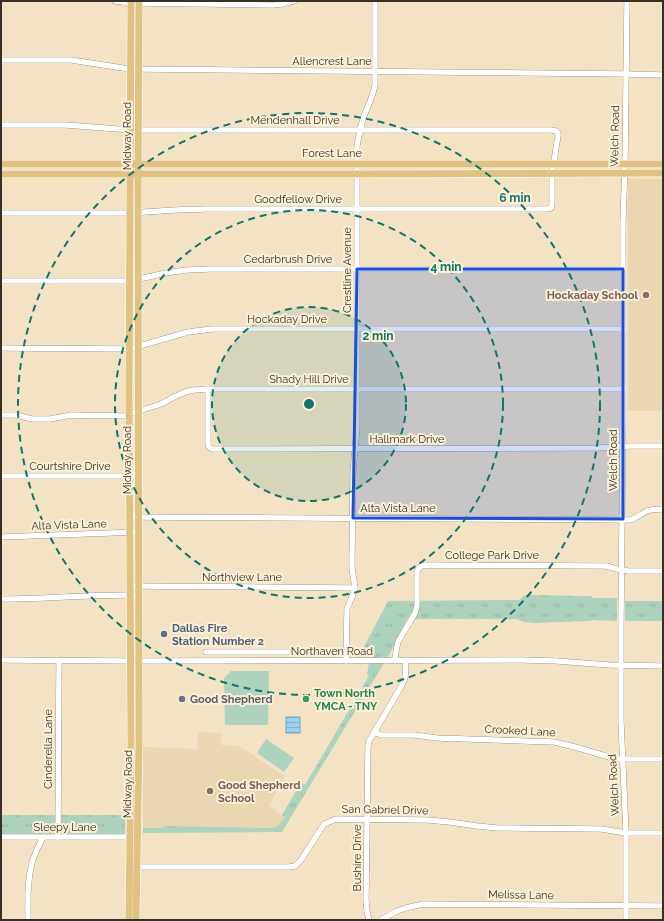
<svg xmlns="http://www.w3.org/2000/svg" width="664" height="921" font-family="Raleway,sans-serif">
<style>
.built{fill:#ead6b1}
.grass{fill:url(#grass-tufts)}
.pitch{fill:#add2bd}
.water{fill:url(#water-rules);stroke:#7aa2b3}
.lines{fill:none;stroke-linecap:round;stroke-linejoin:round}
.minor-casing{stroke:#796b50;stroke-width:6}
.major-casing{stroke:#fff;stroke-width:8}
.minor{stroke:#fff;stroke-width:5.5}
.major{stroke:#e0c283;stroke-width:7}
.marked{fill:#1d4ed8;fill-opacity:0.2;stroke:#1d4ed8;stroke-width:3;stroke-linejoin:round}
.ring{fill:none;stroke:#0f766e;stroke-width:2;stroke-dasharray:7 5}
.education-dot{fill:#8d6e63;stroke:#fdf0d8;stroke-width:1.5}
.service-dot{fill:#5c6f8a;stroke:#fdf0d8;stroke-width:1.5}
.worship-dot{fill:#6b7280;stroke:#fdf0d8;stroke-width:1.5}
.leisure-dot{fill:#2e9e5b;stroke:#fdf0d8;stroke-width:1.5}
.labels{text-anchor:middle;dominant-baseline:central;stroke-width:4;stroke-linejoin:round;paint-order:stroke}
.street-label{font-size:11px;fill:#363025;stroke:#fdf0d8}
.education-label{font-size:11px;font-weight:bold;fill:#785e54;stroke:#fdf0d8;text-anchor:end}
.service-label{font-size:11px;font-weight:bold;fill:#4e5e75;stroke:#fdf0d8;text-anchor:start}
.leisure-label{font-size:11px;font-weight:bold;fill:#27864d;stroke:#fdf0d8;text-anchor:start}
.worship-label{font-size:11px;font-weight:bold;fill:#5b616d;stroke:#fdf0d8;text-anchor:start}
.centre{fill:#0f766e;stroke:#fdf0d8;stroke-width:2}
.ring-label{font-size:12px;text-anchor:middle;font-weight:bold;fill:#0f766e;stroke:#fdf0d8;stroke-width:4;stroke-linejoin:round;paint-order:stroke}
</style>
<defs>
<pattern id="grass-tufts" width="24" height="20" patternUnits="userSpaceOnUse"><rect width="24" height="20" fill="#add2bd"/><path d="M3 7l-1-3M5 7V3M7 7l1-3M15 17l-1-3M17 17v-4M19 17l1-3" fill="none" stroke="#95b5a2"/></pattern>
<pattern id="water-rules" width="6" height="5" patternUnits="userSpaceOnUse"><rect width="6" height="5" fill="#97d3f0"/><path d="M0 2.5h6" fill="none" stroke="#83b5ce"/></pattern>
</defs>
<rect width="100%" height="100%" fill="#f3e3c4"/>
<g class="built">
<rect x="628" y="179" width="35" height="232"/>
<path d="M198,732L221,733V745L239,746L285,776L269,806L285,817L278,826L271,828L164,826V828H143V747L197,749Z"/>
</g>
<g class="grass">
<path d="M525,595L586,596H591L593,598H617V621L594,620L589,621L535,623L524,622L516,619H407L387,659L358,658L388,601L519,600Z"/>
<rect x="625" y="601" width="38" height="20"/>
<path d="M369,663H384L282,832L143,833V828H163L164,826L271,828L278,826L285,817L282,815L297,789L294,787L297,782H299L305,785L369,676L367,674Z"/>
<rect x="1" y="815" width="124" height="19"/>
</g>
<g class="pitch">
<path d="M231,671H269L268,725H225L224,678Z"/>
<path d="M266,739L294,758L284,772L257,753Z"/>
</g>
<rect class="water" x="286" y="717" width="14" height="16"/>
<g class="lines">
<g class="minor-casing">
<g id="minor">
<path d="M115,1L131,3L273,5L282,4L294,1"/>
<path d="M1,60H71L123,68L139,69L626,74L663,75"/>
<path d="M1,125H66L131,130H551L556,131L558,133V136L552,173V205L551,208L547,209H207L175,210L130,213H1"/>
<path d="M1,281H130L166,273L187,270L210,269H623"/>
<path d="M1,348L129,349L188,332L212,329H623"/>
<path d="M208,389V444L209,447L212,449L598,448L630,446H663"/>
<path d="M1,415H16L32,419H50L66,416L72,415L124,416L161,404L174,397L185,392L194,390L208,389H623"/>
<path d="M1,476H138"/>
<path d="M129,517L630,520C638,518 640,514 647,511C652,509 658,509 663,509"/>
<path d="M1,537L138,532"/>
<path d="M130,586L355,588"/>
<path d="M1,599C47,599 93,594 138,595"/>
<path d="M206,652H312"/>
<path d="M1,660L130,661L523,660L557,661L609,665L663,666"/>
<path d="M346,661L347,609L353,594L355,588L352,568V557L353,471L357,428V146L360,130L364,116L371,99L375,86V1"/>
<path d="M395,661L396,651L398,642L415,613L417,606V573C418,568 420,566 425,565L606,566L617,569L628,571H663"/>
<path d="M374,732L381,735H414L437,738L554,742L575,747L616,759H663"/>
<path d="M1,837H130"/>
<path d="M58,837L59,661"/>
<path d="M134,867H289L295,866L301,860L324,824L329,822L336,819L427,820L450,822L477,826L498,828L601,829L626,833H663"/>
<path d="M28,920C28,901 27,882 32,863C34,854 39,846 43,837"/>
<path d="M369,920L367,911L366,900L368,746L369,741L402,685L405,678L406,661"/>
<path d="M381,920L397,911L406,908L423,904L663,906"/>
<path d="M626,920V833L621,722V621L623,418V222L625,163L627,1"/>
</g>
</g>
<g class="major-casing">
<g id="major">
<path d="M1,164H663"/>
<path d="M1,174H357L663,173"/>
<path d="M129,920L131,742L129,391L131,1"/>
<path d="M136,920L139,742L138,192L139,1"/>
</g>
</g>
<use href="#minor" class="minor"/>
<use href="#major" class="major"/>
</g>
<path class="marked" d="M357,269H623V519L353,518Z"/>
<circle cx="309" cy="404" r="97" fill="#0f766e" fill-opacity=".12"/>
<g class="ring">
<circle cx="309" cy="404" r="97"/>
<circle cx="309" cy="404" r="194"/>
<circle cx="309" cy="404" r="291"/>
</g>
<g class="education-dot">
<circle cx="646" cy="295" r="4"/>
<circle cx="210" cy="791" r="4"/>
</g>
<circle class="service-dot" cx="164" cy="634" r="4"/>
<circle class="worship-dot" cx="182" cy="699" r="4"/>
<circle class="leisure-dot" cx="306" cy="699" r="4"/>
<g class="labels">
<g class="street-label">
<text x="332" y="61">Allencrest Lane</text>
<text x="295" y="120">Mendenhall Drive</text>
<text transform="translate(127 136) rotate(-90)">Midway Road</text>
<text transform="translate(615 136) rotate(-89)">Welch Road</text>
<text x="332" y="153">Forest Lane</text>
<text x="298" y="199">Goodfellow Drive</text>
<text x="288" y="259">Cedarbrush Drive</text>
<text transform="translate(347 270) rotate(-90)">Crestline Avenue</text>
<text x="287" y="319">Hockaday Drive</text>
<text x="309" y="379">Shady Hill Drive</text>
<text x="407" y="439">Hallmark Drive</text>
<text transform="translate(127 460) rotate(-90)">Midway Road</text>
<text transform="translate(613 460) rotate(-90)">Welch Road</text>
<text x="70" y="466">Courtshire Drive</text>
<text x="398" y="508">Alta Vista Lane</text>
<text transform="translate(69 525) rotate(-2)">Alta Vista Lane</text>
<text x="492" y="555">College Park Drive</text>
<text x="242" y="577">Northview Lane</text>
<text x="332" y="651">Northaven Road</text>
<text transform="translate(520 731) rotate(3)">Crooked Lane</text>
<text transform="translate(48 749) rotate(-90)">Cinderella Lane</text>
<text transform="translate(128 784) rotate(-89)">Midway Road</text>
<text transform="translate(614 785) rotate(-93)">Welch Road</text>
<text transform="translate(385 810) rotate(1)">San Gabriel Drive</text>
<text x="65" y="827">Sleepy Lane</text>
<text transform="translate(357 858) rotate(-90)">Bushire Drive</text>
<text transform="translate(521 895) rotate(1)">Melissa Lane</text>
</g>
<g class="education-label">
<text x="638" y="295">Hockaday School</text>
<text x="218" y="785" text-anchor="start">Good Shepherd<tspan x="218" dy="13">School</tspan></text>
</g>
<g class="service-label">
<text x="172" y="628">Dallas Fire<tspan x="172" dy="13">Station Number 2</tspan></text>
</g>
<g class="leisure-label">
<text x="314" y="693">Town North<tspan x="314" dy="13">YMCA - TNY</tspan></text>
</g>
<g class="worship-label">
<text x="190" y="699">Good Shepherd</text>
</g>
</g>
<circle cx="309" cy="404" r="6" class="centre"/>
<g class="ring-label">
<text x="515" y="202">6 min</text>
<text x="446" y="271">4 min</text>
<text x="378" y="340">2 min</text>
</g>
<rect width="664" height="921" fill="none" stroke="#363025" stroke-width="4"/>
</svg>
